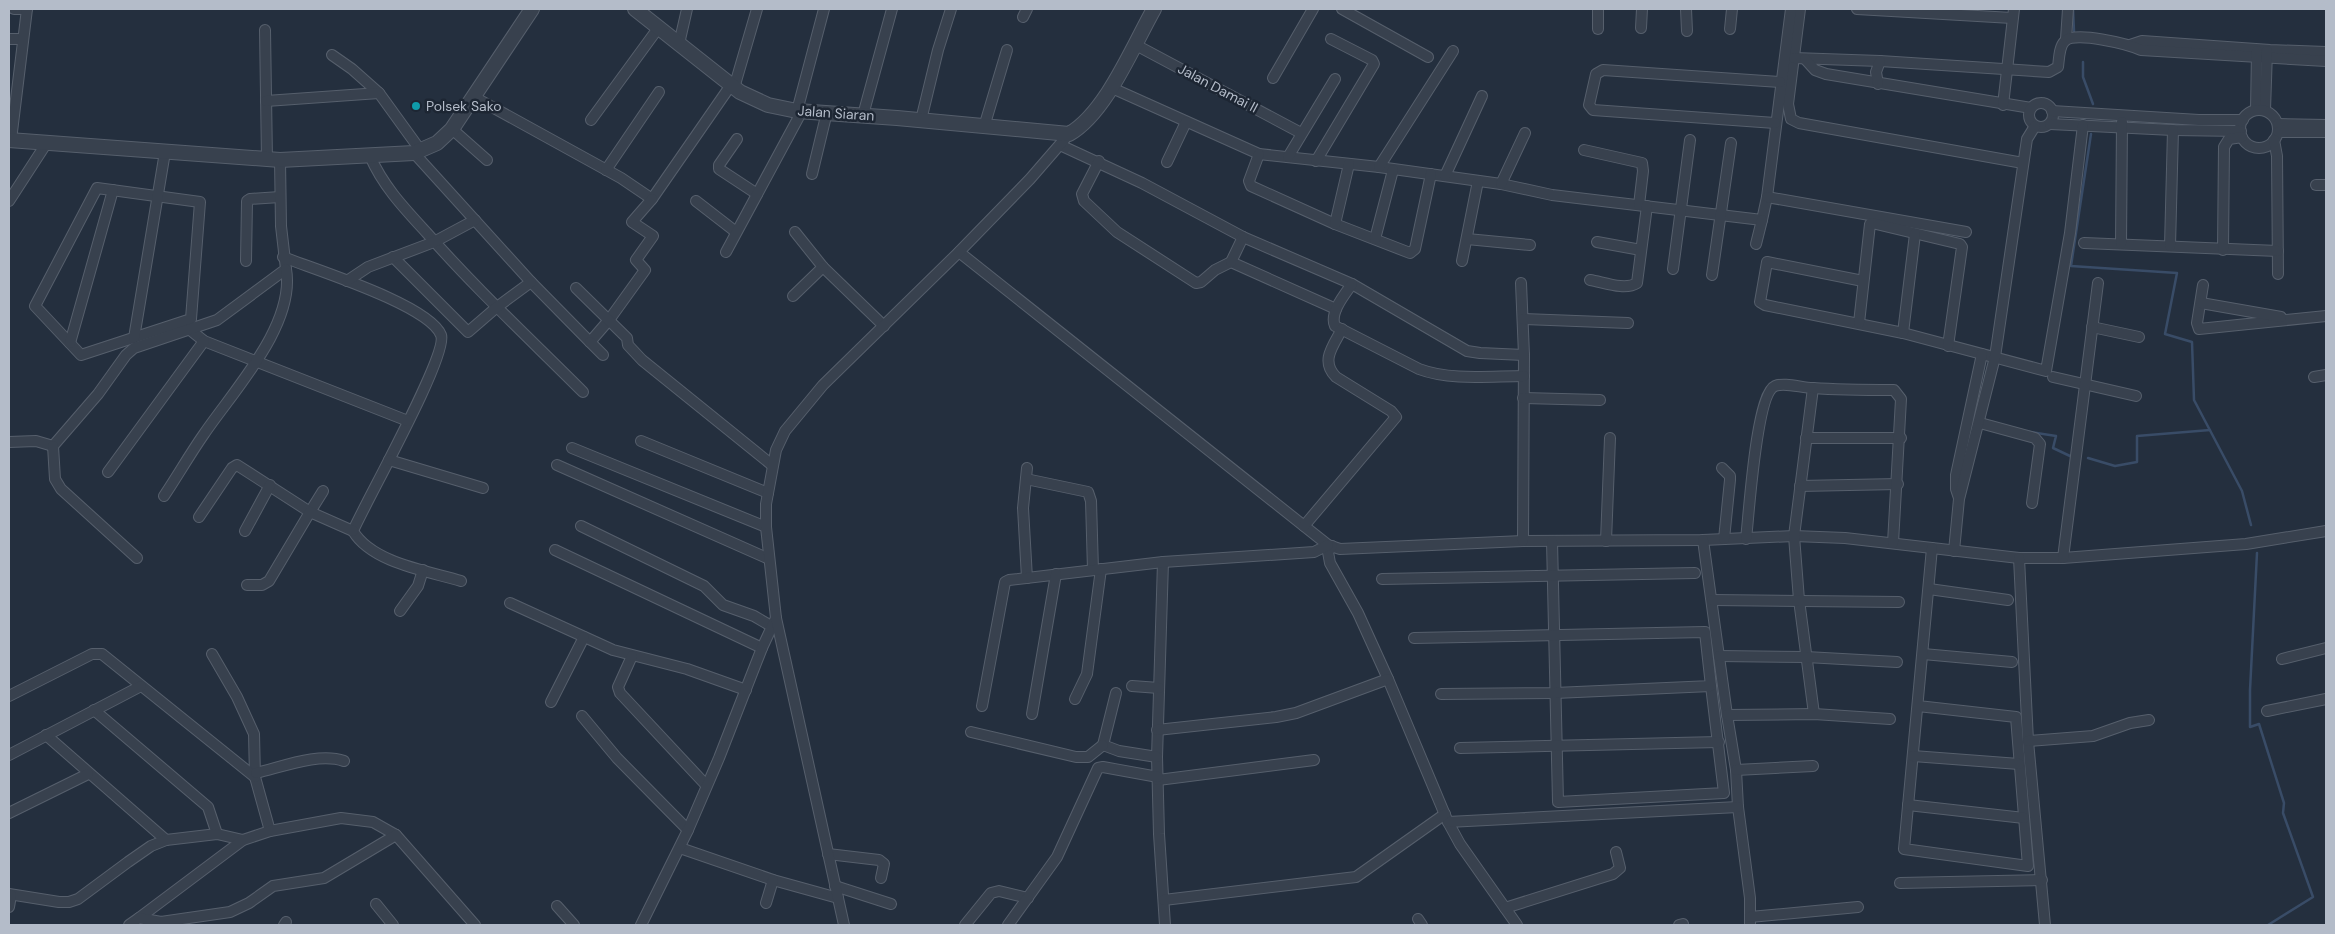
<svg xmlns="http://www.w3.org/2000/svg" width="2335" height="934" font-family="'DM Sans',sans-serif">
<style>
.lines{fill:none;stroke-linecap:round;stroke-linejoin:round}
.stream{stroke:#394c67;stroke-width:2.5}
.minor-casing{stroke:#565f6c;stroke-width:12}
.tertiary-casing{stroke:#565f6c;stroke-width:16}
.minor{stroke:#38414e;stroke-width:10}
.tertiary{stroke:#38414e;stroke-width:14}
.culture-dot{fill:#0f9aa8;stroke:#1d2633;stroke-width:2}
.labels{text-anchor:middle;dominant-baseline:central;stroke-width:5;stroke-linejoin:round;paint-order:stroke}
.street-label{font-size:14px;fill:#b4bcc9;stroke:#1d2633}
.poi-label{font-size:14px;fill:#b4bcc9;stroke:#1d2633;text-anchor:start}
</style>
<rect width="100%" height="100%" fill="#242f3e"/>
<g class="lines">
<g class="stream">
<path d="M2073,9L2074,31"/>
<path d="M2083,62V77L2093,104"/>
<path d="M2091,134L2071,266L2177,273L2165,334L2192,342L2194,400L2242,491L2251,525"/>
<path d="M2030,432L2056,436L2053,448L2070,456"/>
<path d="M2088,458L2115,466L2137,462V436L2210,430"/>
<path d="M2257,553L2250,690V727L2259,724L2284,803L2283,813L2313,897L2268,925"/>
</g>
<g class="minor-casing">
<g id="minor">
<path d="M14,9H27"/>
<path d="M1342,9L1428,57"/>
<path d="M1598,9V29"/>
<path d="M1686,9L1687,31"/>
<path d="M1800,9L1788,104L1791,119L1799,123L2023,163"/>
<path d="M1857,9L2012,18"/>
<path d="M1023,17L1027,9"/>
<path d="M1641,28L1642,9"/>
<path d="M1730,29L1732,9"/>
<path d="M265,30L267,160"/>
<path d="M9,39H23"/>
<path d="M2066,39L2068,9"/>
<path d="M679,44L687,9"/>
<path d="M1134,44L1301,133"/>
<path d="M2130,45L2142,41L2270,50L2326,52"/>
<path d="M332,55L352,69L379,93"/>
<path d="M1794,58L1880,61L2049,72L2058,67C2059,60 2059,46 2065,41C2075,31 2128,44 2141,50L2326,61"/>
<path d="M1805,59L1815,70L1826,74L2031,108"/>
<path d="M1273,78L1313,9"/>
<path d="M1878,84L1876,72L1880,61"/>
<path d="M734,88L757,9"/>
<path d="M1112,88L1259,154L1379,167L1501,184L1552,195L1762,220L1767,197L1791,9"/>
<path d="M474,97L621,178L652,199L731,85"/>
<path d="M266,101L379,93L421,151"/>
<circle cx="2041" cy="115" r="12"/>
<path d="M2003,105L2014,9"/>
<path d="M2256,110L2257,51"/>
<path d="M2265,110L2267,51"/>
<circle cx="2259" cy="129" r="19"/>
<path d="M797,111L824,9"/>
<path d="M2052,111L2199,120H2243"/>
<path d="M863,115L892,9"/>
<path d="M591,120L659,27"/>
<path d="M921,120L938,50L951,9"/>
<path d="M1775,123L1593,110L1589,105L1596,74L1603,70L1780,82"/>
<path d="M2050,124L2173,130L2241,131"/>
<path d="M2278,124L2326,125"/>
<path d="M984,127L1007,50"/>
<path d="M452,129L487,160"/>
<path d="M2278,132H2326"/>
<path d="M737,139L719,165V169L757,194"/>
<path d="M11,140L27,9"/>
<path d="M2274,140L2277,156L2278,274"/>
<path d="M1060,145L1142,183L1243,237L1352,284L1467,351L1480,353L1524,355"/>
<path d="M1584,150L1642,163L1643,171L1639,205"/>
<path d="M414,153L531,282L590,342L609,320L645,270L636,260L653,236L632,222L652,199"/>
<path d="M1259,154L1249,181L1251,186L1335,224L1410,253L1415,249L1431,174"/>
<path d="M370,156C383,186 404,208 426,232C475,288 530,339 583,392"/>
<path d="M1288,157L1335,79"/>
<path d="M1099,161L1082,194L1084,201L1117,232L1196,283L1201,282L1215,270L1231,262L1336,309"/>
<path d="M1316,161L1374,64L1372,60L1331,39"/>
<path d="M1167,162L1186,122"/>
<path d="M1379,167L1453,51"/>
<path d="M606,170L659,92"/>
<path d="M812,174L827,112"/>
<path d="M1445,176L1482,96"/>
<path d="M1501,184L1525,133"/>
<path d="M2316,185H2326"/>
<path d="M97,188L200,202L191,319L81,355L35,306Z"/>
<path d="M1767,197L1966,232"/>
<path d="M9,201L46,144"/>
<path d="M696,201L736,232"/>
<path d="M1335,224L1349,164"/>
<path d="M795,232L823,267L884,326"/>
<path d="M1375,239L1393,170"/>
<path d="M1467,239L1530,245"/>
<path d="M1597,242L1641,250"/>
<path d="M2084,243L2278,251"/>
<path d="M1756,244L1762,220"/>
<path d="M2121,244L2122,122"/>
<path d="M2170,246L2173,130"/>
<path d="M2223,250L2224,147L2229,139L2242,137"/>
<path d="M726,252L802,111"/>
<path d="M959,252L1328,545L1340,549L1523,541L1703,540L1794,536L1845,538L2019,558H2063L2246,544L2326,531"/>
<path d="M283,257C316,270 429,305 441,335C449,354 365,503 353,531C372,563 428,571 461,581"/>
<path d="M393,257L468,332L497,307L531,282"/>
<path d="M246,261L247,201L250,199L280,197"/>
<path d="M1462,261L1478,181"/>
<path d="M1231,262L1243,237"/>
<path d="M1673,269L1690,140"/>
<path d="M1712,275L1731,143"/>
<path d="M1590,280C1603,282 1625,291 1637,283L1647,206"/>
<path d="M347,281L368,267L434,242L475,220"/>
<path d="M1863,281L1767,262L1760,302L1765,305L1903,333L2046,371L2070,233L2083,125"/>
<path d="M1521,283L1524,355L1523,541"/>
<path d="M1352,284C1345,294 1329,313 1335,326L1419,369C1451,381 1490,376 1524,376"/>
<path d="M2203,285L2197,323L2199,329L2326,316"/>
<path d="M576,288L627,338L628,345L642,360L772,465"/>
<path d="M793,296L823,267"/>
<path d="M2201,303L2281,317"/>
<path d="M1523,319L1628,323"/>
<path d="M1859,323L1870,224L1872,223L1960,244L1962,247L1948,346"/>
<path d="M2092,327L2139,337"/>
<path d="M189,329L204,341L408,421"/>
<path d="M1903,333L1915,234"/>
<path d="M134,338L165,152"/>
<path d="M590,342L603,355"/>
<path d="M70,343L113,190"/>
<path d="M2053,377L2136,396"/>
<path d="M2314,377L2326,375"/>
<path d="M1813,388L1794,536L1799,600L1814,714"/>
<path d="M1523,398L1600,400"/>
<path d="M1980,423L2035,438L2040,444L2032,503"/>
<path d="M1806,438H1901"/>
<path d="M641,441L768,493"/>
<path d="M9,442L36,441L53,446L98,394L126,355L134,348L217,320L286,269L281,226L280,160"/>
<path d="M53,446L55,479L61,489L137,558"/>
<path d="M572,448L766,527"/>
<path d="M389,460L483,488"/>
<path d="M557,465L769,559"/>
<path d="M1722,468L1730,476V480L1724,539"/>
<path d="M108,472L204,341"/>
<path d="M1026,479L1088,492L1091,501L1093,570"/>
<path d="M1800,486L1898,484"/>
<path d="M164,496C178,475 190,454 204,434C233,391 296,325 286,269"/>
<path d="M1959,498L1956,489V475L1982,354"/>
<path d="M199,517L232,468L237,465L310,512L323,491"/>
<path d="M581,526L704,586L723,605L754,616L771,626"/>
<path d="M1304,526L1396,417L1391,411L1336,377C1320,361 1333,346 1342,329"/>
<path d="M245,531L270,485"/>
<path d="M1746,539C1749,515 1756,394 1775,386C1785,382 1802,388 1813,388C1840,390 1867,390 1894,390L1901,399L1893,543"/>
<path d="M1703,540L1727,715L1736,770L1738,807L1750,898V925"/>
<path d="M1552,541L1558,802L1724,793L1711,686"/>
<path d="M1606,541L1610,438"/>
<path d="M1332,546L1328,552L1330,563L1358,613L1388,679L1448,822L1460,844L1517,925"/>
<path d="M555,550L762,648"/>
<path d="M1954,551L1959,499L1995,357L2027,139L2035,126"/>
<path d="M2019,558L2028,741L2045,925"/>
<path d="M2063,558L2098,283"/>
<path d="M1163,562L1157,757L1159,834L1165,925"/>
<path d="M1027,578L1023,508L1027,468"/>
<path d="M1382,579L1695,573"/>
<path d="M247,585H262L269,581L310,512L353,531"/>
<path d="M1929,589L2008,600"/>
<path d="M1712,600L1899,602"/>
<path d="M510,603L613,650L687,669L746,690"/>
<path d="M400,611L418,586L423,570"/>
<path d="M1414,638L1705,632L1711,686L1555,693L1441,694"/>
<path d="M212,654L237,697L254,734L255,777L270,831"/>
<path d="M1923,654L2012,662"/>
<path d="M632,656L618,687L620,693L706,785"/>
<path d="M1719,656L1806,657L1897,662"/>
<path d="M2282,659L2326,648"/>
<path d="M1132,686L1159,688"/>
<path d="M1116,693L1103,745L1119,751L1157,757"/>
<path d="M9,696L92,654H102L255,777"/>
<path d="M1075,699L1087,674L1101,569"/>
<path d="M551,702L584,637"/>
<path d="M982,706L1005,582L1009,580L1163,562L1314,552L1328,545"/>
<path d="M1918,706L2016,717L2028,866L1904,849L1932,548"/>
<path d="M94,710L208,807L217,834"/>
<path d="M2267,711L2326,699"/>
<path d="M1032,714L1056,574"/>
<path d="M1727,715L1814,714L1890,719"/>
<path d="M582,716L617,758L688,830"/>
<path d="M1157,730L1276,717L1296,713L1388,679"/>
<path d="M971,732L1076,757H1088L1103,745"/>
<path d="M46,735L166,840"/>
<path d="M2028,741L2093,736L2130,723L2149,720"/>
<path d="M1460,748L1719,742"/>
<path d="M9,755L141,686"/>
<path d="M1913,756L2019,764"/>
<path d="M1736,770L1813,766"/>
<path d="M256,773C282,767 319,752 344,761"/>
<path d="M1158,780L1314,760"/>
<path d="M1908,805L2024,818"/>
<path d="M9,813L88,774"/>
<path d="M1448,822L1738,807"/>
<path d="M680,848L773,880L838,898"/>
<path d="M828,854L879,860L884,864L881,878"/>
<path d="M1900,883L2042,880"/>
<path d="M835,886L891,904"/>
<path d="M9,894L59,902H69L78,899L128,862L151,846L166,840L217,834L243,840"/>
<path d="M1164,900L1356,877L1445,814"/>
<path d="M766,903L773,880"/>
<path d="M376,904L393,925"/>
<path d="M557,906L574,925"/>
<path d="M9,907L11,895"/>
<path d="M1505,908L1613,874L1620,868L1616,852"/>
<path d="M1750,917L1858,907"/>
<path d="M139,918L243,840L270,831L341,818L373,822L396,835"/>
<path d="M1418,919L1422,925"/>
<path d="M129,925L139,918L161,922L230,912L249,903L273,886L324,878L396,835L475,925"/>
<path d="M284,925L286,922"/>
<path d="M641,925L688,830L719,758L762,648L776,618"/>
<path d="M844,925L776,618L766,527V504L776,450L785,431L823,385L959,252L1030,179L1069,134"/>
<path d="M965,925L991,893L999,891L1028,898"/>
<path d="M1008,925L1057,857L1098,768L1103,767L1158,777"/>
<path d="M1679,925L1683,924"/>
</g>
</g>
<g class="tertiary-casing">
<g id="tertiary">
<path d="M635,9L740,92L768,105L797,111L897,118L1069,134C1106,113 1133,46 1154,9"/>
<path d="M9,140L280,160L414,153L437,143L452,129L532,9"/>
</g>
</g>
<use href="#minor" class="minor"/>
<use href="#tertiary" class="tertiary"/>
</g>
<circle class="culture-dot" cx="416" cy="106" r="5"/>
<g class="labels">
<g class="street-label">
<text transform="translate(1218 88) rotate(28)">Jalan Damai II</text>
<text transform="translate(836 113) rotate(4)">Jalan Siaran</text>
</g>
<g class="poi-label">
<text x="426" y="106">Polsek Sako</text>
</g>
</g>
<rect width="2335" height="934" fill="none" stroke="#b4bcc9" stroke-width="20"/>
</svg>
